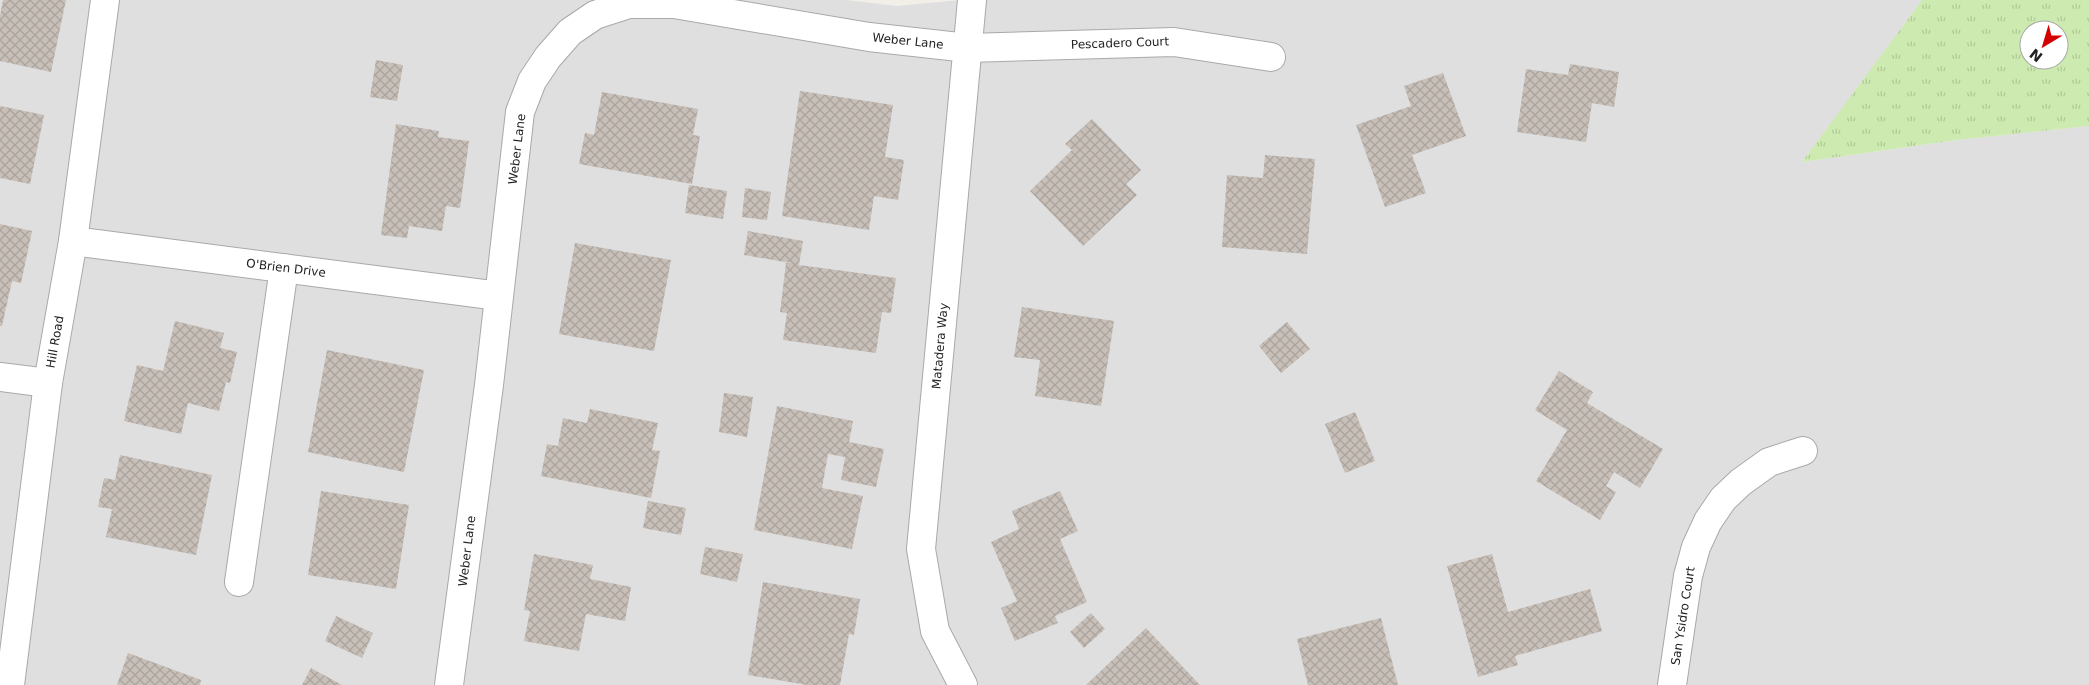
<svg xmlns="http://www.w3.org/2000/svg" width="2089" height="685" font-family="'DejaVu Sans',sans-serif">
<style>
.residential{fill:#e0dfdf}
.grass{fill:url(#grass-tufts);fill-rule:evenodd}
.building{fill:url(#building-cross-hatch)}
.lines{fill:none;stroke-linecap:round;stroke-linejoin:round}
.street-casing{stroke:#a9a9a9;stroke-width:30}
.street{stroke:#fff;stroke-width:28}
.labels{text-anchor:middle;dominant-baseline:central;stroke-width:4.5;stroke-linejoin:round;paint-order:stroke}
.street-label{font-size:12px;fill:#222;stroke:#fff}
</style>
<defs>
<pattern id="grass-tufts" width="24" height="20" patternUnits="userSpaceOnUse" patternTransform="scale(1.25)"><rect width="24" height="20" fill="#cdebb0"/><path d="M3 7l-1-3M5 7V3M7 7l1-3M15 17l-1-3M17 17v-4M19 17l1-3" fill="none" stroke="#b0c997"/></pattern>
<pattern id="building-cross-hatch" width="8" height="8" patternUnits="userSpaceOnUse" patternTransform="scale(1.25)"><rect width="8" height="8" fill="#c7bfb8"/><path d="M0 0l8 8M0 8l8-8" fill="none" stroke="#aba49e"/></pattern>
</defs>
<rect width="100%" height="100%" fill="#f2efe9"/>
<path class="residential" d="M0,0H846L897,6L961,0H1922L1803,162L1957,140L2089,126V685H0Z"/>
<path class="grass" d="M1922,0H2089V126L1957,140L1802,162ZM2029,30H2059V60H2029Z"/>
<g class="building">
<path d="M3,0H66L51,72L0,61V16Z"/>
<path d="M376,60L403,65L397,101L370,97Z"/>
<path d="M1570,64L1619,72L1614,107L1592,103L1586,142L1517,132L1526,69L1568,75Z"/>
<path d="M1443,73L1466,136L1412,155L1426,193L1385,207L1356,125L1411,106L1404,86Z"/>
<path d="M800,91L893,105L885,157L904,160L898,200L874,196L869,230L782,216Z"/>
<path d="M602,92L698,109L693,135L700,136L692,184L579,164L585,133L594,135Z"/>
<path d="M0,106L44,115L30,184L0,178Z"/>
<path d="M1092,119L1141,170L1126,184L1137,195L1083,246L1030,191L1072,150L1065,144Z"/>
<path d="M396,124L439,131L438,137L469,141L460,208L446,206L442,231L409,226L407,238L381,235Z"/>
<path d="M1265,155L1315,159L1307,254L1222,247L1227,175L1263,178Z"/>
<path d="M689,185L727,191L723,219L685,213Z"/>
<path d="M745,188L771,192L767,220L742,217Z"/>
<path d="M0,224L32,231L21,283L12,281L2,326H0Z"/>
<path d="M748,231L803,241L799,265L896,278L891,313L882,312L876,353L783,340L787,313L780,312L786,263H791L744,255Z"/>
<path d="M575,243L671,260L654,351L559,334Z"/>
<path d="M1022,307L1114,321L1101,406L1035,396L1040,360L1014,357Z"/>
<path d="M175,321L224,333L220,348L237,352L230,383L226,382L219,411L188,403L181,434L124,421L137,365L163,371Z"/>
<path d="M1287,322L1310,349L1281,373L1259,346Z"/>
<path d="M327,350L424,370L404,472L308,452Z"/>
<path d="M1559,371L1593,392L1587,403L1663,449L1640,488L1614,472L1606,486L1616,492L1600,520L1536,481L1567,430L1535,410Z"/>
<path d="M724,393L753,397L747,437L719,432Z"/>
<path d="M777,406L853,421L849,442L884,449L876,487L841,480L845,457L828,454L822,488L863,496L852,549L754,530Z"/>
<path d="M590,409L658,423L652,450L660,451L651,498L541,476L547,444L558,446L563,418L587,423Z"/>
<path d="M1355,412L1375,461L1345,473L1325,424Z"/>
<path d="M120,455L212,475L196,555L106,537L112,509L98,507L104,478L115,480Z"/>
<path d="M321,491L409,505L396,589L308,575Z"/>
<path d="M1060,491L1078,531L1060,539L1087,602L1055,616L1058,623L1015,641L1001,608L1017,601L991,542L1019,529L1012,511Z"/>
<path d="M648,501L686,508L681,535L643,528Z"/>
<path d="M705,547L743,554L737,582L700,574Z"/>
<path d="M534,554L593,565L590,579L631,587L625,621L586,614L579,651L524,641L530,611L524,610Z"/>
<path d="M1492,554L1508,612L1590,589L1602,631L1515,656L1518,665L1478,677L1447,566Z"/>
<path d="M763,582L860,599L854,635L849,634L840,685H807L748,675Z"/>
<path d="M1091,613L1105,629L1084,648L1070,632Z"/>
<path d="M336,616L373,633L362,658L325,641Z"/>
<path d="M1381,618L1398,685H1308L1297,639Z"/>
<path d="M1146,628L1200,685H1086Z"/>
<path d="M128,653L201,680L200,685H117Z"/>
<path d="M311,668L342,685H302Z"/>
</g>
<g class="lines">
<g class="street-casing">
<g id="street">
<path d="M73,241L499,296"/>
<path d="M0,377L48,383"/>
<path d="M239,582L284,268"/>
<path d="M10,685L48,383L73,241L105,0"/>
<path d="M449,685L489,385L520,112L532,81L548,57L570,32L595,15L629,4H674L869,37L968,48L1174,42L1271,57"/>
<path d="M963,685L935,631L921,549L972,0"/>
<path d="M1672,685L1688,576L1696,547L1708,521L1723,499L1741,482L1769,462L1803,451"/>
</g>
</g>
<use href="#street" class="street"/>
</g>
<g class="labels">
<g class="street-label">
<text transform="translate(908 41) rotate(6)">Weber Lane</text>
<text transform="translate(1120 43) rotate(-2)">Pescadero Court</text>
<text transform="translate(517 149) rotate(-83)">Weber Lane</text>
<text transform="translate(286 268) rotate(7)">O'Brien Drive</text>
<text transform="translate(55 342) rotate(-80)">Hill Road</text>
<text transform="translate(940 346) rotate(-85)">Matadera Way</text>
<text transform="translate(467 551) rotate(-83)">Weber Lane</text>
<text transform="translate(1683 616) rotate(-81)">San Ysidro Court</text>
</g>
</g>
<g transform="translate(2044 45) rotate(218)"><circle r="24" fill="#ffffff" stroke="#a7a7a7"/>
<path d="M0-4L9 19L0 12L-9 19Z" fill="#d40000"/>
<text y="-8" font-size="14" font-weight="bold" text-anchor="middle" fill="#222222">N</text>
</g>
</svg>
